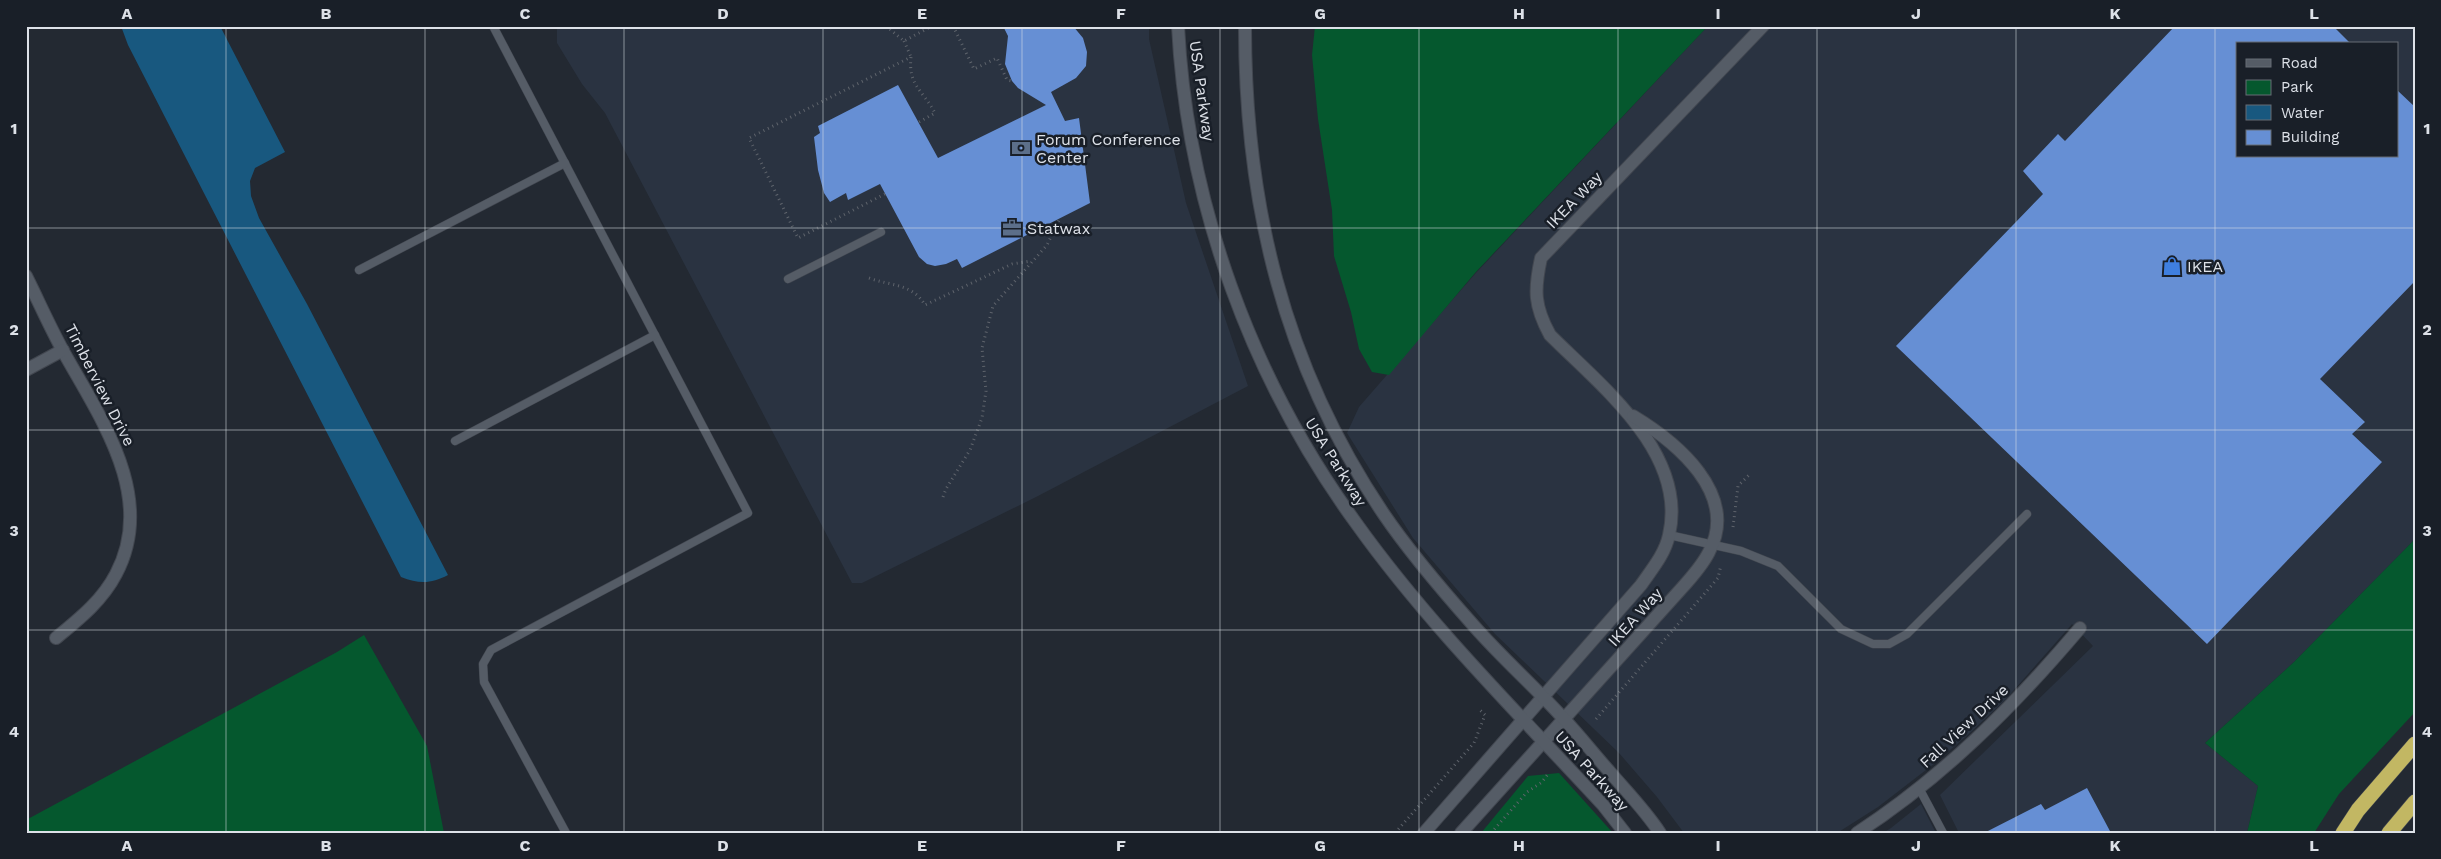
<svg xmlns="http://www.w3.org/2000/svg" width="2441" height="859" font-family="'Work Sans',sans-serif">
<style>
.built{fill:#2a3341;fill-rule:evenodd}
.green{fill:#05582e}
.water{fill:#18587f}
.building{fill:#668fd4}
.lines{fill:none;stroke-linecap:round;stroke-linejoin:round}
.service-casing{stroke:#424750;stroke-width:9}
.minor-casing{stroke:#424750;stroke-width:14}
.tertiary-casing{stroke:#424750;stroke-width:14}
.motorway-casing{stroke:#424750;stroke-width:16}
.path{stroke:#5f646c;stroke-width:3;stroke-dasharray:1 4;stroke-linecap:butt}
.service{stroke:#555c66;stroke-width:8}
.minor{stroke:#555c66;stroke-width:12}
.tertiary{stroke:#555c66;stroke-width:12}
.motorway{stroke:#c2b763;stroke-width:15}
.grid{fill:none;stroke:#dde1e8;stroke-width:1;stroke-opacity:0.55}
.labels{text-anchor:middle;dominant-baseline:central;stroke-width:5;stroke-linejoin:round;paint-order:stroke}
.street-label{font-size:16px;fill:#dde1e8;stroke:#191f28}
.poi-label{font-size:16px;fill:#dde1e8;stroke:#191f28;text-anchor:start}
.neatline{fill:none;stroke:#dde1e8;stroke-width:2}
.grid-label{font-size:16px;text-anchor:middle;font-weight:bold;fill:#dde1e8}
</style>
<rect width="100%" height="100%" fill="#232932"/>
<g class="built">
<path d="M557,26H1149V39L1186,203L1248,386L1038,496L862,583H852L605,113L582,84L557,43Z"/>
<path d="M1708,26H2415V539L2294,662L2205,743L2258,786L2247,833H1959L1940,795L2093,646L2072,624L2006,699L1972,731L1935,763L1878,807L1837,833H1684L1657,797L1619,753L1495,634L1413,538L1347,433L1359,407L1475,274ZM2237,44H2397V156H2237Z"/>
<path d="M1921,804L1936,833H1883L1891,828Z"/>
</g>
<g class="green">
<path d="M1315,26H1708L1475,273L1389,375L1372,372L1359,349L1351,312L1334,256L1332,210L1318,119L1312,55Z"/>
<path d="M2415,539V712L2339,794L2314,833H2247L2258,786L2205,743L2294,662Z"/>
<path d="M364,635L427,746L444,833H26V820L337,652Z"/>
<path d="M1559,773L1613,833H1481L1528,776Z"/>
</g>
<path class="water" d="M121,26H220L285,152L255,168L250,181L251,196L259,218L307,304L448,575C431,584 419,584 401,577L128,45Z"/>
<g class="building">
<path d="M1003,26H1073L1083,38L1087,52L1086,66L1076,78L1051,92L1065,121L1079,118L1090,203L962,268L957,259L946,264L935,266L927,264L919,257L880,184L848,200L846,193L830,202L824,193L818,170L814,137L820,133L818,126L898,85L938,158L1046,105L1018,88L1012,81L1005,64L1008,36Z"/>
<path d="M2175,26H2333L2351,44H2237V156H2397V90L2415,107V281L2320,379L2365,422L2352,434L2382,462L2207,644L1896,346L2043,194L2023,171L2058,134L2065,141Z"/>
<path d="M2087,788L2111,833H1984L2041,804L2045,810Z"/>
</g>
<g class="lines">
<g class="service-casing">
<g id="service">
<path d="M493,26L748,513L491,650L483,664L484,682L566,833"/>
<path d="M359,270L565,163"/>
<path d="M788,279L881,232"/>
<path d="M455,441L655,335"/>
<path d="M1669,535L1741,551L1778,566L1841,629L1873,644H1889L1907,634L2027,514"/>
<path d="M1919,788L1943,833"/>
</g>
</g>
<g class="minor-casing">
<g id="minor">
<path d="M26,276C40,304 52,332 67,358C103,422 156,499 116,574C102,601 79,619 56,638"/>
<path d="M26,370L63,350"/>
<path d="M1424,833L1641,585C1652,569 1665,554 1669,535C1688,453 1601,386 1550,335C1534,306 1534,290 1541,258L1763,26"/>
<path d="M1461,833L1681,589C1691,578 1702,566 1709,552C1740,494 1676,442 1633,416"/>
<path d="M1857,833C1943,777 2014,706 2080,628"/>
</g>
</g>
<g class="tertiary-casing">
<g id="tertiary">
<path d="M1178,26C1187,204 1252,380 1356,523C1428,624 1519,714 1603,805L1625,833"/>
<path d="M1245,26C1245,203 1283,364 1383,513C1410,553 1442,590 1474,626C1502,658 1534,686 1563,718C1579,735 1593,753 1609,771C1626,791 1645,810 1660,833"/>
</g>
</g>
<g class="motorway-casing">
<g id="motorway">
<path d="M2343,833L2358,810L2415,744"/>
<path d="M2389,833L2415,802"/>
</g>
</g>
<g class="path">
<path d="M886,26L904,41L932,26"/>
<path d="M953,26L974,69L997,58L1007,80L1012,81"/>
<path d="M904,41L911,57"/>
<path d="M885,194L798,238L749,138L911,57C908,86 923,90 935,113L919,122"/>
<path d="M869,278C890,286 912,283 925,305L1012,264L1031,261"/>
<path d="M943,497L946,489L970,450L982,418L986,391L982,348L993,306L1047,245L1060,218"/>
<path d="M1733,527L1738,486L1749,475"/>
<path d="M1596,719L1718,578L1721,565"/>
<path d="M1395,833L1474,743L1485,715L1479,709"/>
<path d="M1491,833L1527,792L1542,782L1548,774"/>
</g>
<use href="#service" class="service"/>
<use href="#minor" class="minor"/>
<use href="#tertiary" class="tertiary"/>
<use href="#motorway" class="motorway"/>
</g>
<path class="grid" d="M226,26V833M425,26V833M624,26V833M823,26V833M1022,26V833M1220,26V833M1419,26V833M1618,26V833M1817,26V833M2016,26V833M2215,26V833M26,228H2415M26,430H2415M26,630H2415"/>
<defs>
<g id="bank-bare" transform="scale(1.5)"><path d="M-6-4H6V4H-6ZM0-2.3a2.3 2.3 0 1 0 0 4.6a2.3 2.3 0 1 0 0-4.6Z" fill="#5c6f8a" stroke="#191f28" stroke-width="2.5" paint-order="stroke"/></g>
<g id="office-bare" transform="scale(1.5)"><path d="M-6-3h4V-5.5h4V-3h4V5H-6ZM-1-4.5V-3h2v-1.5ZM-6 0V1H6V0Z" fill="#5c6f8a" stroke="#191f28" stroke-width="2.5" paint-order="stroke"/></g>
<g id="shop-bare" transform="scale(1.5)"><path d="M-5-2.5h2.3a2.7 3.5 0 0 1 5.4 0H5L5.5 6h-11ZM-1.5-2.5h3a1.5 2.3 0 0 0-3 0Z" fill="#3f7fe0" stroke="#191f28" stroke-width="2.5" paint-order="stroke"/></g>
</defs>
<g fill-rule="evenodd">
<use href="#bank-bare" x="1021" y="148"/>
<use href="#office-bare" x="1012" y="228"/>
<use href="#shop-bare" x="2172" y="266"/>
</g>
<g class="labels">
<g class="street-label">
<text transform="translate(1202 91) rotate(82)">USA Parkway</text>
<text transform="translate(1574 200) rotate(-46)">IKEA Way</text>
<text transform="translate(100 385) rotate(63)">Timberview Drive</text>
<text transform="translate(1336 462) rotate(58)">USA Parkway</text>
<text transform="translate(1635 617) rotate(-48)">IKEA Way</text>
<text transform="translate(1964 726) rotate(-43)">Fall View Drive</text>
<text transform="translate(1592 771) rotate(48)">USA Parkway</text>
</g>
<g class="poi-label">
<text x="1036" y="139">Forum Conference<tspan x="1036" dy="18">Center</tspan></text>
<text x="1027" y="228">Statwax</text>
<text x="2187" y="266">IKEA</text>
</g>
</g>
<rect width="2441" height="859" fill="none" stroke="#191f28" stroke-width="55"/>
<rect x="2236" y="42" width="162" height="115" fill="#191f28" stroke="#676d75"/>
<rect x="2246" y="59" width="25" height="8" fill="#555c66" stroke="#676d75"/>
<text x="2281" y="68" font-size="15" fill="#dde1e8">Road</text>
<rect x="2246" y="80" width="25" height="15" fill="#05582e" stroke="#676d75"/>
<text x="2281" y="92" font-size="15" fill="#dde1e8">Park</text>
<rect x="2246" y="105" width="25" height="15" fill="#18587f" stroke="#676d75"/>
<text x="2281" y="118" font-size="15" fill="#dde1e8">Water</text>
<rect x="2246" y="130" width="25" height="15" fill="#668fd4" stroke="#676d75"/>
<text x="2281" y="142" font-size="15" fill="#dde1e8">Building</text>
<rect x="28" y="28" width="2386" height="804" class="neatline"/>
<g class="grid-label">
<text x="127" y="19">A</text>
<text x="326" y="19">B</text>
<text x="525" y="19">C</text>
<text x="723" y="19">D</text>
<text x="922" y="19">E</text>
<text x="1121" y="19">F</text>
<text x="1320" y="19">G</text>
<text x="1519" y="19">H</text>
<text x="1718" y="19">I</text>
<text x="1916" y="19">J</text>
<text x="2115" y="19">K</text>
<text x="2314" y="19">L</text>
<text x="14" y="134">1</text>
<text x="2427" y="134">1</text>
<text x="14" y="335">2</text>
<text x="2427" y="335">2</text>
<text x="14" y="536">3</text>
<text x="2427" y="536">3</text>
<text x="14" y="737">4</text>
<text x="2427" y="737">4</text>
<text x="127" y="851">A</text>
<text x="326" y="851">B</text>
<text x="525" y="851">C</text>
<text x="723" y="851">D</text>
<text x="922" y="851">E</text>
<text x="1121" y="851">F</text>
<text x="1320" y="851">G</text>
<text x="1519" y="851">H</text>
<text x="1718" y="851">I</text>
<text x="1916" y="851">J</text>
<text x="2115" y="851">K</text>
<text x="2314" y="851">L</text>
</g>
</svg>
